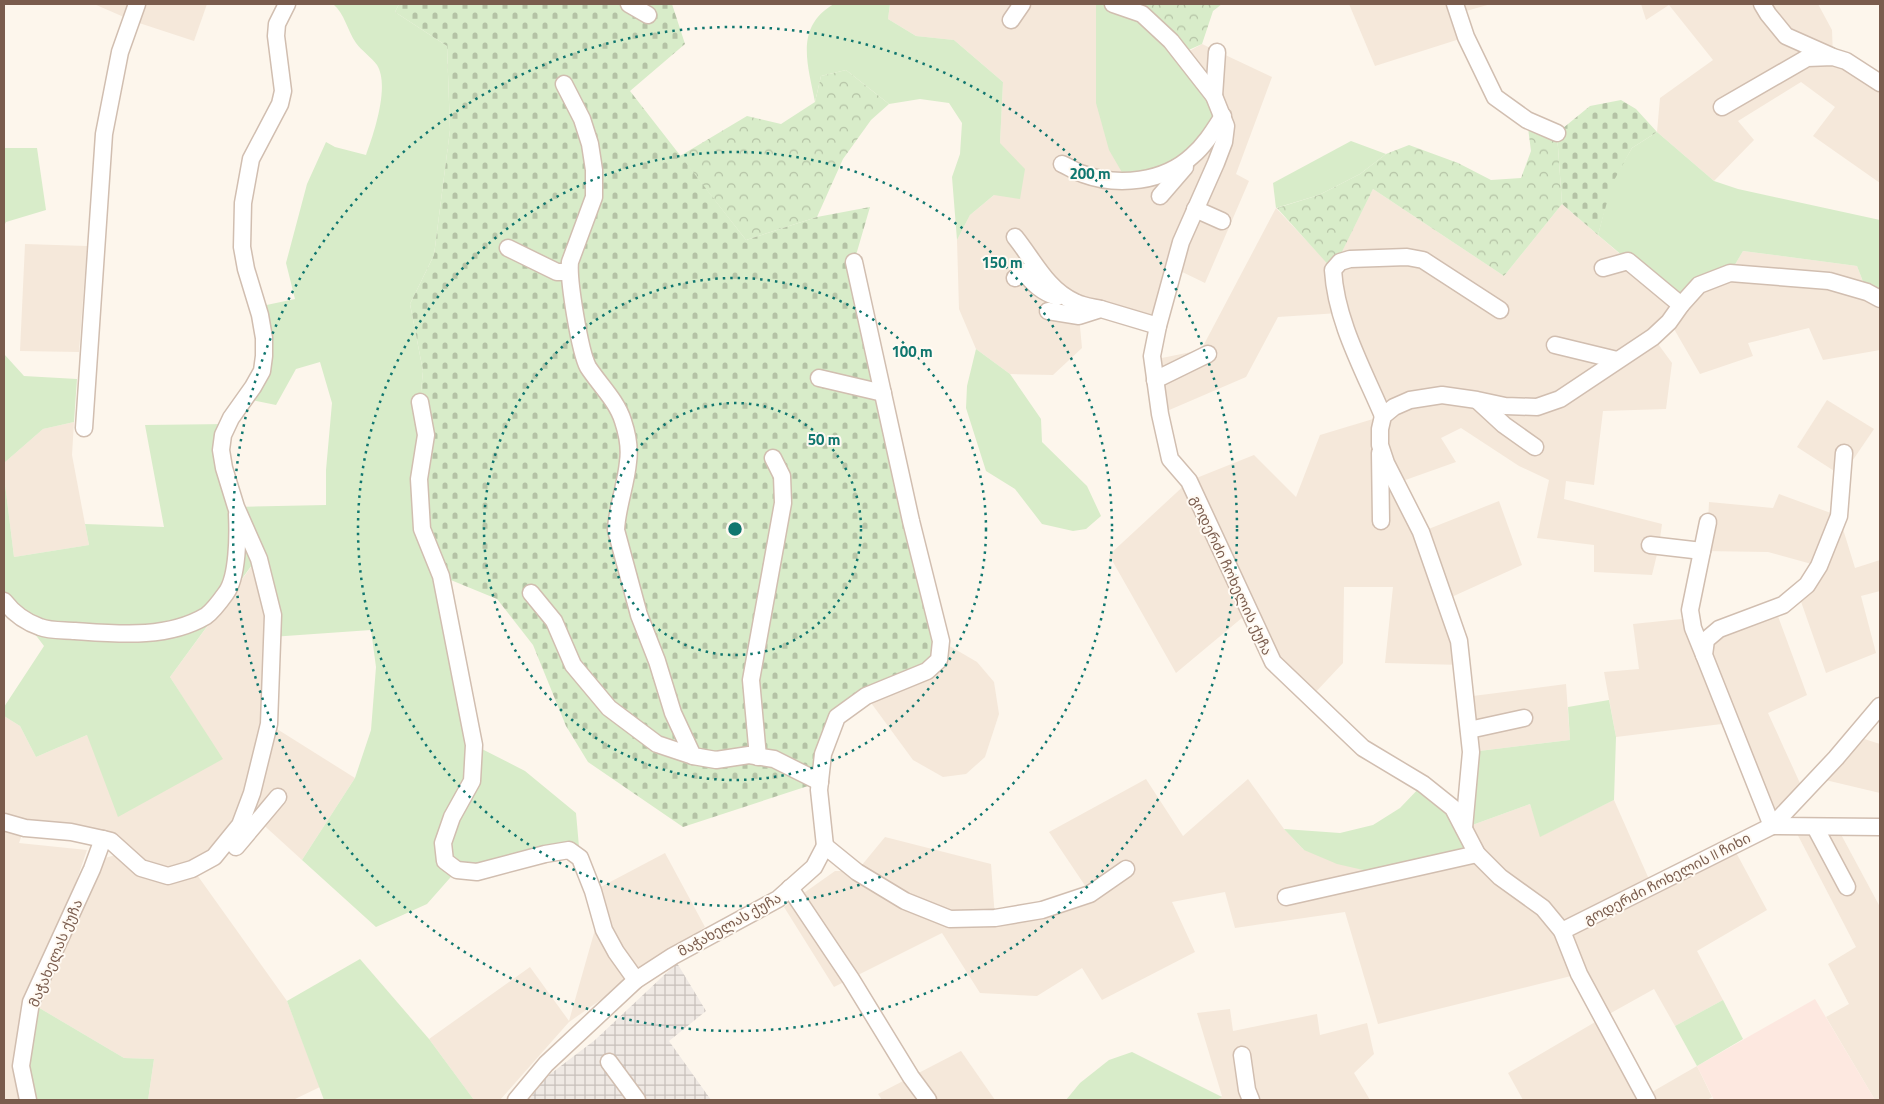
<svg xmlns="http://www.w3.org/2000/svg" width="1884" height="1104" font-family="'Titillium Web','Noto Sans Georgian',sans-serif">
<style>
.residential{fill:#f5e8da}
.commercial{fill:#fde8e0}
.industrial{fill:url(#industrial-grid)}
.green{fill:#d8ecc9}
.forest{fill:url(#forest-crowns)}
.cemetery{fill:url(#cemetery-stones)}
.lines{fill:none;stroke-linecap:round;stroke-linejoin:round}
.minor-casing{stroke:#d1beb0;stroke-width:19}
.minor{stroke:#fff;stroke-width:16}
.ring{fill:none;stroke:#0f766e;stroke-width:2.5;stroke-dasharray:2.5 5}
.labels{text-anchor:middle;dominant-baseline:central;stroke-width:4;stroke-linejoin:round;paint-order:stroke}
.street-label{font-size:14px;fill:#7a5c4d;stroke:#fffaf3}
.centre{fill:#0f766e;stroke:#fffaf3;stroke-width:2.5}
.ring-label{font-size:15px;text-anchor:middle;font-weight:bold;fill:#0f766e;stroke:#fffaf3;stroke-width:4;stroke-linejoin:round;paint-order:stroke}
</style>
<defs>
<pattern id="industrial-grid" width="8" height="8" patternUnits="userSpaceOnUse" patternTransform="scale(1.25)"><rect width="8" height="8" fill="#efe9e4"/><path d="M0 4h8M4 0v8" fill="none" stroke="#c7c0bb"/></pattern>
<pattern id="forest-crowns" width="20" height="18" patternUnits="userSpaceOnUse" patternTransform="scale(1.25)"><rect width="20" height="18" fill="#d8ecc9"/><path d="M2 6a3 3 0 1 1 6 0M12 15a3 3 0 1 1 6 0" fill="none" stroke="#b4c2a5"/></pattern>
<pattern id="cemetery-stones" width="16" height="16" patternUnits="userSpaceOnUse" patternTransform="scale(1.25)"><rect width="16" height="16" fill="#d8ecc9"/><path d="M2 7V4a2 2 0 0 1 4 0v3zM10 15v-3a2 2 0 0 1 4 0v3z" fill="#b4c2a5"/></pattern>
</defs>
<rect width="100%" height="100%" fill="#fdf6ec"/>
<g class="residential">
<path d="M94,4H207L194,41L133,21Z"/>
<path d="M890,4H1096V103L1202,44L1272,77L1236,174L1249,181L1205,283L1174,268L1158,326L1101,309L1079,316L1082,348L1053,375L1010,374L976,349L959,309L957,240L970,215L994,195L1000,143L1003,82L954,40L916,36L888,19Z"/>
<path d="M1349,4H1491L1459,13L1466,37L1375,66Z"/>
<path d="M1641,4H1818L1832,30L1833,57L1880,83V183L1813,136L1835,107L1801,82L1738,121L1754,140L1714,181L1657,132L1660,98L1713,60L1669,5L1646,20Z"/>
<path d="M1373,189L1504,276L1562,204L1628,261L1730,273L1743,251L1857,266L1867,292L1880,299V350L1823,360L1809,328L1748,343L1753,356L1700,374L1670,322L1653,337L1672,363L1666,409L1603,411L1594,485L1566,481L1564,499L1662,524L1659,546L1652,575L1594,572V545L1537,538L1549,480L1519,466L1461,428L1441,438L1456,462L1397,483L1421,532L1499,501L1522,565L1445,600L1462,665L1385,663L1393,587H1344L1343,663L1311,697L1273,662L1249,612L1176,673L1109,555L1189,481L1254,455L1296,497L1320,435L1383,416L1339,313L1278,317L1246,377L1160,414L1152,360L1201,350L1276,208L1333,269Z"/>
<path d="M25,244L87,246L79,352L20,351Z"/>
<path d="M1827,400L1874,429L1842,476L1797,447Z"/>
<path d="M74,422L72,455L89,545L14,557L4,476V463L43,429Z"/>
<path d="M1779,494L1839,516L1855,568L1880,560V591L1861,596L1876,653L1826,673L1798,593L1819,566L1768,552L1702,551L1708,522L1709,502L1773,508Z"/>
<path d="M254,563L266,617L265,723L236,823L204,856L171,871L142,862L106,833L26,823L19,843L87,850L63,920L23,1006L25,1100H4V716L20,726L36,757L87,735L222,759L170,677Z"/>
<path d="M1775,608L1807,695L1768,713L1804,792L1772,826L1730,723L1616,737L1604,672L1639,669L1633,624L1691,618L1706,640Z"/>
<path d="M941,641L977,662L994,682L999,714L985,757L966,774L943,777L913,760L866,696Z"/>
<path d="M1566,684L1570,740L1471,752L1465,697Z"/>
<path d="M269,724L355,778L302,860L246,809Z"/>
<path d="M1855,736L1880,744V793L1817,778Z"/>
<path d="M1146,779L1183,836L1248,779L1284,829L1304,850L1464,828L1530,804L1541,836L1614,800L1652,886L1732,845L1767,910L1697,951L1723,1000L1675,1026L1654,989L1602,1018L1645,1096L1697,1066L1712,1097L1707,1100H1523L1508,1073L1602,1018L1579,974L1378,1024L1345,912L1235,928L1225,892L1172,902L1195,952L1102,1000L1082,968L1037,996L980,993L942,933L834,987L784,907L835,871H857L885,837L991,864L995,918L1090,893L1049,832Z"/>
<path d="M1793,826L1837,827L1880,907V1100H1875L1826,1017L1849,1004L1828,964L1856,947Z"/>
<path d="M665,853L705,927L569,1022L500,1100H474L429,1039L530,967L569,1021L596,926L593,891Z"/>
<path d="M115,855L130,865L195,872L287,1001L320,1087L293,1100H148L154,1059L124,1058L36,1006L102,859Z"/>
<path d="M1230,1009L1233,1031L1317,1014L1320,1035L1367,1023L1374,1054L1354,1073L1370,1100H1216L1222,1096L1197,1013Z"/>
<path d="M961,1051L995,1100H882L878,1094Z"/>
</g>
<path class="commercial" d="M1815,999L1875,1100H1714L1697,1066Z"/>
<path class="industrial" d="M677,963L706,1011L669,1041L711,1100H529L545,1078L595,1040Z"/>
<g class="green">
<path d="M333,4H399L395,12L447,46L450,130L434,255L410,304L423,371L420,402L474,745L525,771L576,813L580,858L569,850L457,870L427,904L376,927L302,860L355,778L371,730L376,667L371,630L271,637L263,550L170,677L223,759L118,817L87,735L36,757L20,726L4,716V707L44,646L22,617L4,608V476L14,557L89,545L85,524L164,527L145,425L228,424L227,468L236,507L326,505V470L332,403L320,362L296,369L276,405L241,398L255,374L261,329L257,307L295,299L286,263L307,184L326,142L335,147L366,155C374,133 390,86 377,65C371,57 362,51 356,43C347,30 345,14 333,4Z"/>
<path d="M834,4H890L888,19L916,36L954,40L1003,82L1000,143L1025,169L1020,199L994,195L970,215L957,240L952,177L960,154L962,123L949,103L920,99L889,104L846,70L821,76L815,102C808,65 794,27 834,4Z"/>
<path d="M1096,4H1119L1134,9L1223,116L1173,170L1127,181L1109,150L1096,103Z"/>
<path d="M1657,132L1714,181L1738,189L1880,220V299L1867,292L1857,266L1743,251L1730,273L1681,305L1598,235L1611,184L1632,148Z"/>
<path d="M1351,141L1386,154L1360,174L1319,195L1276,208L1273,183Z"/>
<path d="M4,148H37L46,210L6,222L4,226Z"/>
<path d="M976,349L1010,374L1041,419L1042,442L1087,486L1101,516L1086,529L1073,531L1042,524L1015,489L986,471L966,408L967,386Z"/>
<path d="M4,354L24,376L77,379L74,422L43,429L4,463Z"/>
<path d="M1609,700L1616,737L1614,800L1540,837L1530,804L1464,828L1477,854L1385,875L1337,864L1304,850L1284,829L1340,833L1373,825L1400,808L1423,784L1463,827L1471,752L1570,740L1568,707Z"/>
<path d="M360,959L429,1039L474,1100H324L287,1001Z"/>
<path d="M1723,1000L1743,1039L1697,1066L1675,1026Z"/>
<path d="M36,1006L124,1058L154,1059L148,1100H35L28,1053Z"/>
<path d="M1132,1052L1222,1097L1216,1100H1066L1080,1083L1109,1060Z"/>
</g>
<g class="forest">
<path d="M1119,4H1222L1213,11L1202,44L1182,53Z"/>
<path d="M846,70L889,104L871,120L843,159L817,217L746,240L680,156L747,116L781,124L815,102L821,76Z"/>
<path d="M1527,120L1557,133L1562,204L1504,276L1373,189L1333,270L1277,208L1319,195L1360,174L1386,154L1409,145L1458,163L1491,180L1521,178L1531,151Z"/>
</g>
<g class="cemetery">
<path d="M399,4H672L685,44L630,91L746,240L817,217L870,207L854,262L939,660L837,717L808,786L683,827L588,762L566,726L533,645L497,599L441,576L422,529L420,402L423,371L410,304L434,255L450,130L447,46L395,12Z"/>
<path d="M1621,100L1636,109L1657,132L1632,148L1612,184L1598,235L1562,204L1557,133L1590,106Z"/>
</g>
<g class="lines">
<g class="minor-casing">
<g id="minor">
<path d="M629,4L648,15"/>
<path d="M1113,4L1142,14L1171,41L1214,96L1226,126L1224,142L1216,163L1181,242L1158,326L1152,356L1160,414L1170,459L1189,481L1273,662L1363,748L1423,784L1453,808L1477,854L1500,877L1543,908L1562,931L1579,974L1647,1100"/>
<path d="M1455,4L1466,37L1495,97L1527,120L1557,133"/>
<path d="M1762,4L1768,14L1786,36L1831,56"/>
<path d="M1011,20L1022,4"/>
<path d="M564,84L582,119L590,144L594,170V197L570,262C568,280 580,352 588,367C599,384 617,401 623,421C627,433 630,449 628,462C626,485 617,507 616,530L639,615L657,661L673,713L693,756L716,760L749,755L774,759L820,782"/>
<path d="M1214,96L1217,52"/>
<path d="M1722,107L1807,58L1833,57L1846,61L1880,83"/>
<path d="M1062,164C1069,167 1076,172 1083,174C1118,187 1164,182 1192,156C1205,145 1214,130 1223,116"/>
<path d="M1160,196L1185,167"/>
<path d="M1195,209L1222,221"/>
<path d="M1015,237C1033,259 1047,290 1075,302C1082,306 1092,307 1101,309"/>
<path d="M508,248L557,272H569"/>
<path d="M1603,268L1628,261L1681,305"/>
<path d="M1015,278L1024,272C1033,284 1042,292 1057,297"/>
<path d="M1048,311L1079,316L1101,309L1158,326"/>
<path d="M1555,345L1617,360"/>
<path d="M819,378L883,393"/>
<path d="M1155,380L1208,354"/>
<path d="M1478,401L1504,425L1535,447"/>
<path d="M420,402L426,435L419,479L422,529L441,576L474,745L472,781L452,817L443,843L445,861L457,870L477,872L545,854L569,850L580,858L593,891L604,930L616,952L636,980"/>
<path d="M1383,416C1363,369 1336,321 1333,270L1340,262L1350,259L1407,257L1423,260L1500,310"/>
<path d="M84,428L104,134L120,52L137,4"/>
<path d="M1380,453L1381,521"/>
<path d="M1844,453L1839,516L1819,566L1807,585L1783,605L1719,629L1706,640L1704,655L1772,826L1880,827"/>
<path d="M1650,545L1702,551"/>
<path d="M531,593L554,621L573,665L609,708L657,744L693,756"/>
<path d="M4,601C14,614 25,622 40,627C50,631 64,630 75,631C118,634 167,639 206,616C213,611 221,600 226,593C238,577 238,534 237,514"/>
<path d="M1704,655L1693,628L1690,610L1708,522"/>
<path d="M1469,730L1524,718"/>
<path d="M758,757L751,680L783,503L782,476L773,458"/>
<path d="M4,822L25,828L71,832L103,839"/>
<path d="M1815,827L1847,887"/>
<path d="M1464,828L1471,752L1459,641L1421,532L1386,463L1380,445V429L1383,416L1394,407L1410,400L1442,395L1477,400L1505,406L1537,407L1560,399L1653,337L1669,322L1681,305L1699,285L1730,273L1829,281L1867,292L1880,299"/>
<path d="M825,846L819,790L823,754L837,717L866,696L927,671L939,660L941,641L911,521L854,262"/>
<path d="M236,847L278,797"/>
<path d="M790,888L851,979L911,1077L928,1100"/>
<path d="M1286,897L1477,854"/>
<path d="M1562,931L1772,826L1836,758L1880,706"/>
<path d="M1242,1055L1247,1090L1251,1100"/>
<path d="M609,1062L637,1100"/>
<path d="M28,1100L21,1066L31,1002L92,869L103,839L111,841L141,868L168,876L192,869L214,857L240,825L252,793L269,724L273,615L259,559L236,507L224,468L221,450L223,435L231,418L253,387L262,371L264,356V338L260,315L246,269L242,247L243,203L251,159L280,104L283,91L276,36L277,24L287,4"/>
<path d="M516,1100L546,1064L636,980L673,956L778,899L814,867L825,846L857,872L905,901L950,919L995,918L1042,910L1090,894L1126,869"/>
</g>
</g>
<use href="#minor" class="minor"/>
</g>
<g class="ring">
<circle cx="735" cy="529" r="126"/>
<circle cx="735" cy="529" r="251"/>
<circle cx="735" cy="529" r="377"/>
<circle cx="735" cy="529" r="502"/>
</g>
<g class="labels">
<g class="street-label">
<text transform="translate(1232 575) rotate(65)">გოდერძი ჩოხელის ქუჩა</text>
<text transform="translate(1667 878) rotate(-27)">გოდერძი ჩოხელის II ჩიხი</text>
<text transform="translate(729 924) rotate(-29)">მაჭახელას ქუჩა</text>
<text transform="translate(55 953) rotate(-67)">მაჭახელას ქუჩა</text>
</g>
</g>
<circle cx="735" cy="529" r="8" class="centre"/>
<g class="ring-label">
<text x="1090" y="179">200 m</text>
<text x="1002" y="268">150 m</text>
<text x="912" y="357">100 m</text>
<text x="824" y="445">50 m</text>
</g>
<rect width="1884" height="1104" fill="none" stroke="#7a5c4d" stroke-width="10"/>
</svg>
